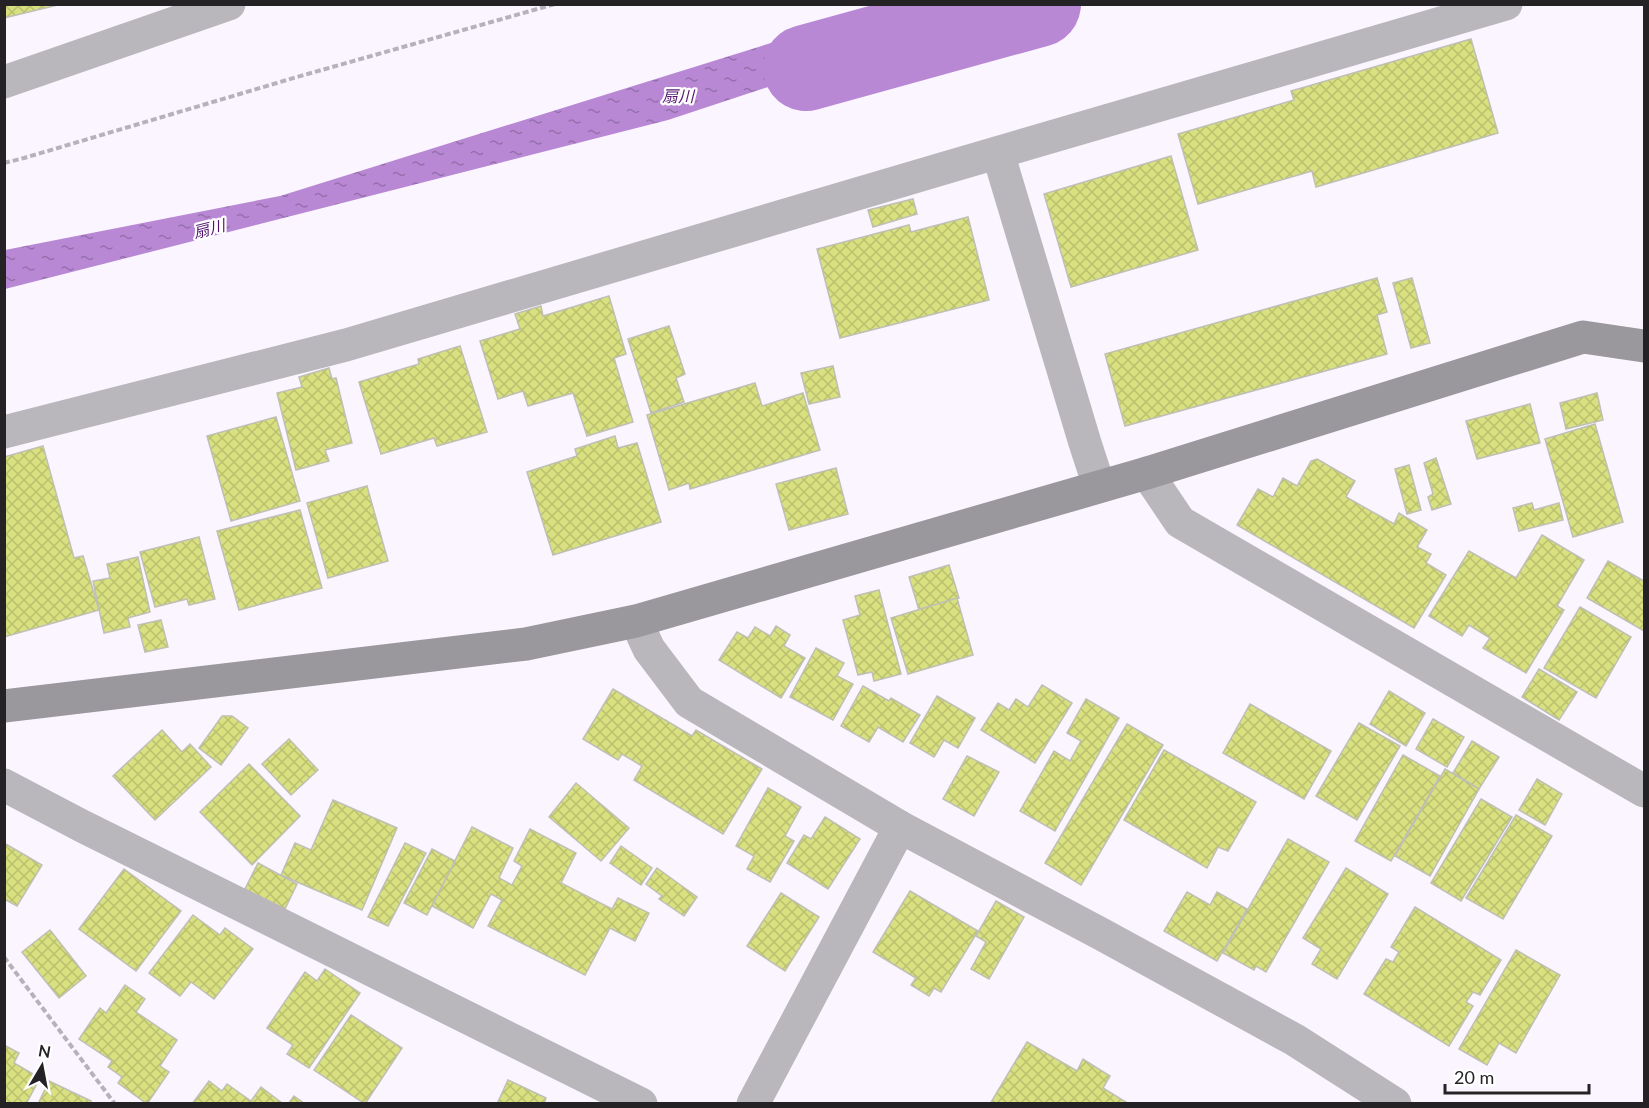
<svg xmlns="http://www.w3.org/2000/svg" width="1649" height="1108" font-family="Lato,'Noto Sans JP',sans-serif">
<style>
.water{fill:url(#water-ripples)}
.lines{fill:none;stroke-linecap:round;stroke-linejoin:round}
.river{stroke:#b888d4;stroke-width:86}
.building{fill:url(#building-cross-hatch);stroke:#bebfb5;stroke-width:1.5}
.path{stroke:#b7b2ba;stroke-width:4;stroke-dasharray:6 3;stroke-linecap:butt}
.street{stroke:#b9b7bb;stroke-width:33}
.secondary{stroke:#9a979d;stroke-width:33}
.labels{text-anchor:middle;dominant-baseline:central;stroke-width:4.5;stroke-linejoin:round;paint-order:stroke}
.water-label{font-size:16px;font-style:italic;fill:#531470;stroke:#fff}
</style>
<defs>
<pattern id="water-ripples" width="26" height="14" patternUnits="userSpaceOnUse" patternTransform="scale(1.5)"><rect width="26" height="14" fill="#b888d4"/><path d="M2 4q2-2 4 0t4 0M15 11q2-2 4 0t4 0" fill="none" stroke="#956fac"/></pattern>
<pattern id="building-cross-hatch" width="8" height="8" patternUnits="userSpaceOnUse" patternTransform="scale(1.5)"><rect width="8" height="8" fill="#d9e080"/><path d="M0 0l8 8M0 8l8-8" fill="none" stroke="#bac06e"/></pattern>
</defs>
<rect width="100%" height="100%" fill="#fbf5ff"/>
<path class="water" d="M896,4L1017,5L668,120L5,289V250L280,196Z"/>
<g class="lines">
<path class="river" d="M806,68L1038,4"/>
</g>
<g class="building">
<path d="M4,4H58V5L4,18Z"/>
<path d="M1471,39L1498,133L1316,187L1312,171L1198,204L1178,134L1294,100L1291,91Z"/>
<path d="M1171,156L1198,250L1071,287L1044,194Z"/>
<path d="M913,199L917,214L873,227L868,210Z"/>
<path d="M968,217L989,300L840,338L817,249L909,225L911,232Z"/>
<path d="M1377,278L1387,312L1377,315L1387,354L1125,426L1105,354Z"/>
<path d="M1412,278L1430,343L1411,348L1393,283Z"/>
<path d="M609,296L626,354L614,358L633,422L587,436L573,393L528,406L523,391L498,399L480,341L520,329L515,314L541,306L543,316Z"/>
<path d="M669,326L685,374L676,378L684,402L651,413L628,339Z"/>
<path d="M460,346L487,432L437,446L434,438L381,454L359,382L419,364L418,359Z"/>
<path d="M833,366L840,397L809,404L801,373Z"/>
<path d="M329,368L332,379L336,378L352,443L325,450L329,461L296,470L277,393L302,387L299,377Z"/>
<path d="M755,383L762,406L803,393L820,450L690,489L689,483L669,490L647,415Z"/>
<path d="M1597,393L1603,420L1566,429L1560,403Z"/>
<path d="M1530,404L1540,443L1477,459L1466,421Z"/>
<path d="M276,417L300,501L231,521L207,436Z"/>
<path d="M1595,424L1623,522L1573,537L1545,439Z"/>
<path d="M615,436L618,448L637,443L661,522L553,555L527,472L577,456L575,449Z"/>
<path d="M43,446L74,558L83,556L99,610L4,637V457Z"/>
<path d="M1436,458L1451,504L1432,510L1428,497L1433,494L1424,463Z"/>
<path d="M1317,459L1355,481L1346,497L1394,524L1399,513L1427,530L1417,547L1431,554L1426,563L1446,575L1414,628L1237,525L1258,489L1273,497L1283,478L1297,486L1311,461Z"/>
<path d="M1409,465L1421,510L1407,514L1395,469Z"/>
<path d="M836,468L848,514L789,530L776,484Z"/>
<path d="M367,486L388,561L328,578L307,503Z"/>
<path d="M1532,503L1534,510L1559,503L1563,520L1519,531L1513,508Z"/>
<path d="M300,510L322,588L239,610L217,531Z"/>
<path d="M1542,535L1584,560L1557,606L1564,610L1526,673L1483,648L1490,638L1469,625L1462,636L1429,616L1469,551L1516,578Z"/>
<path d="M199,537L215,599L189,605L187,599L155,607L140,552Z"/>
<path d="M138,557L150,612L128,618L130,627L104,633L93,581L110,578L107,564Z"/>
<path d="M1608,561L1644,581V631L1587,598Z"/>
<path d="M949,565L959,598L919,610L909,577Z"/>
<path d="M879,590L901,674L874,681L872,672L858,675L843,620L860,615L855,596Z"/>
<path d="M957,598L973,655L908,674L891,618Z"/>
<path d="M1580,607L1631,637L1596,698L1544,668Z"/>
<path d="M161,620L168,647L145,652L138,625Z"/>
<path d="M776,626L790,635L784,646L805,658L781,698L719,660L737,632L748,638L755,627L770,636Z"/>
<path d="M816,648L844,663L837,676L853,684L833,720L790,697Z"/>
<path d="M1539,669L1577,692L1559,720L1522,697Z"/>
<path d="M1042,685L1072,703L1035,763L981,730L998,703L1009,710L1016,699L1028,707Z"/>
<path d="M863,686L889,701L891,698L920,715L903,742L878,727L869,742L841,726Z"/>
<path d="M613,689L692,736L696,730L762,769L723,834L634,780L642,766L622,754L618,760L583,739Z"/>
<path d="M1389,691L1425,713L1406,746L1370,724Z"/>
<path d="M937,696L975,718L958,748L944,740L934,757L910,743Z"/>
<path d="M1086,699L1119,718L1055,831L1020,811L1054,751L1070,761L1081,741L1067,733Z"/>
<path d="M1250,704L1331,751L1304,799L1223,753Z"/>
<path d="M222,716H232L248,728L221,765L199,748Z"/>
<path d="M1433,719L1464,737L1447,767L1416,749Z"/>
<path d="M1359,723L1400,746L1357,820L1316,796Z"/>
<path d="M1127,724L1163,745L1081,885L1045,863Z"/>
<path d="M162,730L182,752L190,744L211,767L155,820L113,776Z"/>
<path d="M289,739L318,770L291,795L262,764Z"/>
<path d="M1472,741L1499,757L1479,789L1453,773Z"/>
<path d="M1164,750L1256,802L1228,851L1218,847L1207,868L1124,820Z"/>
<path d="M1403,755L1440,776L1391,861L1355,841Z"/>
<path d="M967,756L999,772L974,816L943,799Z"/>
<path d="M249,764L300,816L252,865L200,812Z"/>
<path d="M1445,769L1479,789L1430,876L1395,856Z"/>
<path d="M1537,779L1562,794L1545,825L1519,810Z"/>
<path d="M576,783L629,828L601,861L549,817Z"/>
<path d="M768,788L801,807L785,836L794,841L770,882L747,869L754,856L736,846Z"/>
<path d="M1481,799L1512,817L1461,901L1431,883Z"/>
<path d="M333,800L397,828L362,910L281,875L295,843L311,850Z"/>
<path d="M1516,815L1552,836L1503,919L1466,898Z"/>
<path d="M825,817L860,839L828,889L787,863L804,835L811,839Z"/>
<path d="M472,827L513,848L499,878L512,885L522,866L514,861L530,829L576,853L561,883L612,909L618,898L649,913L635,941L610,928L585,975L488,926L502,900L491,894L473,928L432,906Z"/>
<path d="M1288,839L1329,862L1266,972L1256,966L1254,970L1223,953Z"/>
<path d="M4,843L42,865L17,906L4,899Z"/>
<path d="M405,843L426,853L388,926L368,917Z"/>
<path d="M621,846L652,868L641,885L610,863Z"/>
<path d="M432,849L455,861L427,915L404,903Z"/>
<path d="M258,863L297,884L285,909L245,889Z"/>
<path d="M657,868L697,897L684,916L659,899L662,896L646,884Z"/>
<path d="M1346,868L1388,894L1337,979L1312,964L1321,949L1303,938Z"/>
<path d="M124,869L181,911L136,971L79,929Z"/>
<path d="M910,891L978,931L941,992L934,988L929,996L911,985L916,978L873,952Z"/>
<path d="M1187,892L1210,905L1217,892L1247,909L1217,961L1164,931Z"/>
<path d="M781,893L819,917L785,971L747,946Z"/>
<path d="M996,901L1024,917L989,979L971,969L986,942L976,936Z"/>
<path d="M1415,907L1501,960L1480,995L1473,992L1466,1002L1473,1006L1449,1046L1364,994L1386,959L1393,962L1399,952L1391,947Z"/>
<path d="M193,915L220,935L225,928L253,949L214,999L191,982L180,996L149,973Z"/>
<path d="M50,930L86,976L59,998L22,952Z"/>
<path d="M1516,950L1560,975L1516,1053L1499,1043L1487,1065L1459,1049Z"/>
<path d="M325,969L360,993L309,1068L287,1054L293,1045L267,1028L305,972L317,981Z"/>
<path d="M125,985L145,999L136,1012L177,1040L160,1066L169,1072L147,1104L118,1083L122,1077L108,1067L112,1061L79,1039L100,1008L106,1013Z"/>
<path d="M351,1015L402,1048L365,1104L314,1070Z"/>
<path d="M1027,1042L1077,1071L1083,1059L1110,1076L1103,1088L1129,1104H990Z"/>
<path d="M4,1045L19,1053L14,1063L40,1078L26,1104H4Z"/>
<path d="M508,1080L546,1098L544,1104H502L498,1102Z"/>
<path d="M49,1081L91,1101L90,1104H38Z"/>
<path d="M209,1081L222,1091L227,1084L251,1101L261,1087L282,1103L192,1104Z"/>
<path d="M294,1096L305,1104H288Z"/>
</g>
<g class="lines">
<g class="path">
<path d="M4,163L24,158L297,77L555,4"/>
<path d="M4,957L115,1104"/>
</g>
<g class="street">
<path d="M4,82L229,4"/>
<path d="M998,153L1085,443L1099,486"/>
<path d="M4,432L346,345L955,165L1506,4"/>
<path d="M1147,473L1180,522L1644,791"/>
<path d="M636,621L649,649L689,702L900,827L1103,935L1295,1040L1395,1104"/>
<path d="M4,785L82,826L641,1104"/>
<path d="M753,1104L900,827"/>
</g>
<path class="secondary" d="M4,706L526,644L636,621L1147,473L1583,337L1644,346"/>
</g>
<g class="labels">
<g class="water-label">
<text x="678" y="95">扇川</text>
<text transform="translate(209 228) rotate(-14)">扇川</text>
</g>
</g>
<rect width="1649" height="1108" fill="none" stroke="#242225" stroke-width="12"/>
<g transform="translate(42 1066) rotate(10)" stroke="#ffffff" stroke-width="4.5" paint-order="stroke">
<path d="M0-4.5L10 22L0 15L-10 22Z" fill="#242225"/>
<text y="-9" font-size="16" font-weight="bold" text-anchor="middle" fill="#242225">N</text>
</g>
<path d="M1445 1084v9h144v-9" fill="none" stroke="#242225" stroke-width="3"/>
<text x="1454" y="1084" font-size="18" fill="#242225" stroke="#ffffff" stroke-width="4.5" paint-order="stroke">20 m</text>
</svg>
